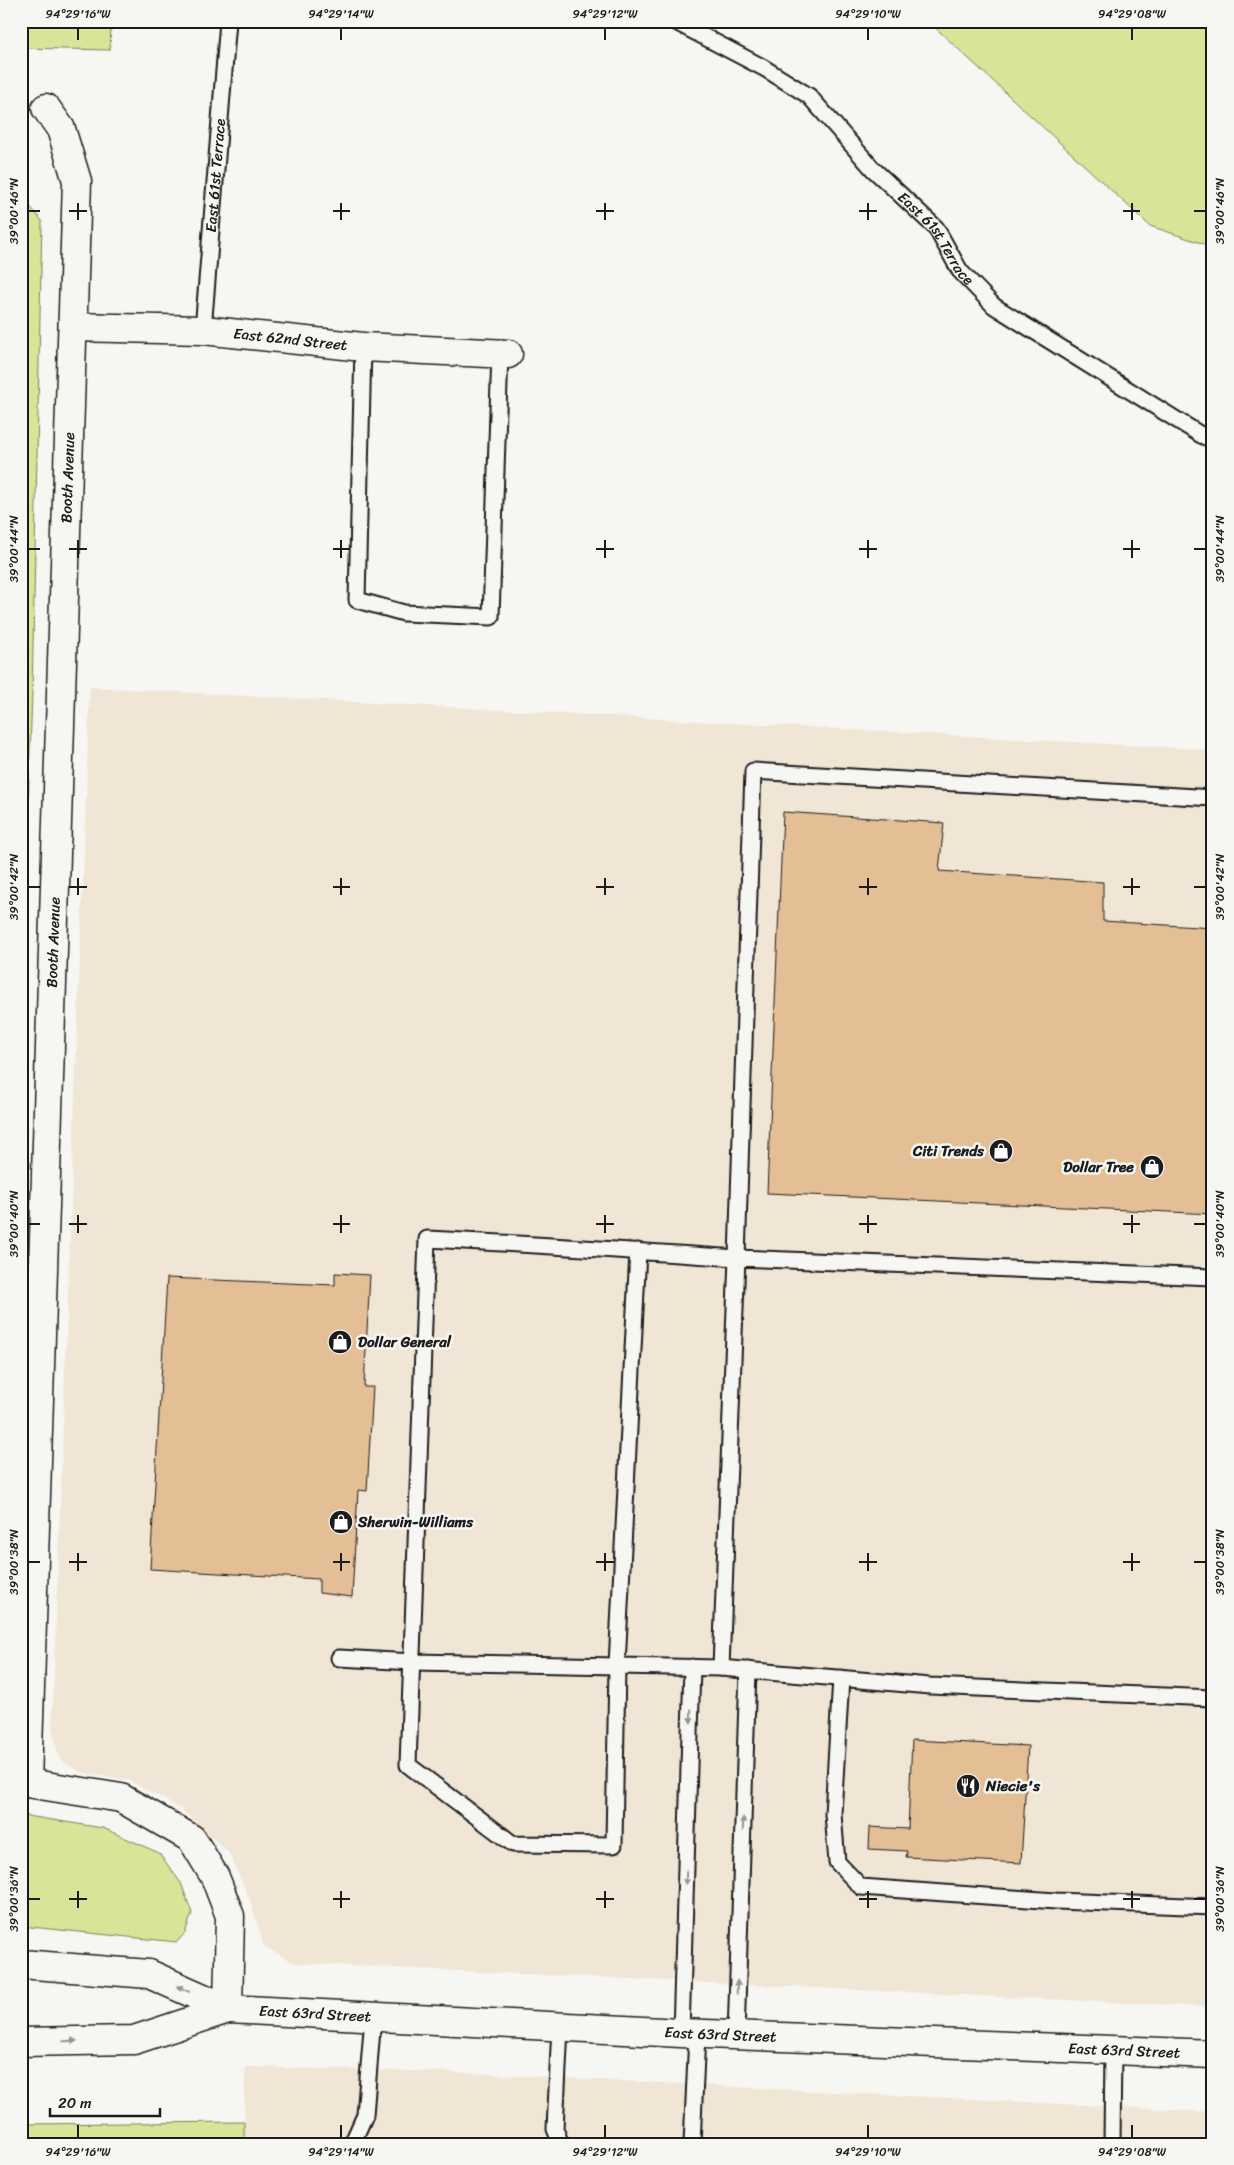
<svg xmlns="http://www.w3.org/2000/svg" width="1234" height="2165" font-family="Sriracha,sans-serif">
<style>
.built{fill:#f1e5d6}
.green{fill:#d8e598;stroke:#7a805a}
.building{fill:#e4be94;stroke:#1c1c1c}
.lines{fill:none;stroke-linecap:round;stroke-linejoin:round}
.service-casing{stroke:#1c1c1c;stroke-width:19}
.minor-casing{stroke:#1c1c1c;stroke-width:31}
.secondary-casing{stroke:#1c1c1c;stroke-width:31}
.service{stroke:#f6f6f2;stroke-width:15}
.minor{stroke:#f6f6f2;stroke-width:28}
.secondary{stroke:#f6f6f2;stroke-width:28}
.oneway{fill:#949492}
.ticks{fill:none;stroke:#1c1c1c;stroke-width:2}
.labels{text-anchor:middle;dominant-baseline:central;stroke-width:5;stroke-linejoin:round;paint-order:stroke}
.street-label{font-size:15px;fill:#1c1c1c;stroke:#f6f6f2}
.poi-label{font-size:15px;font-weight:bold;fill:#1c1c1c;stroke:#f6f6f2;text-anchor:start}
.neatline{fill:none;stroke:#1c1c1c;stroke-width:2}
.ticks-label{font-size:12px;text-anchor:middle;fill:#1c1c1c}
</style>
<rect width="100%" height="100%" fill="#f6f6f2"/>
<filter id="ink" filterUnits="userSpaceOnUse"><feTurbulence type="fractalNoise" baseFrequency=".02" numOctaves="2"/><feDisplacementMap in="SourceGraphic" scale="10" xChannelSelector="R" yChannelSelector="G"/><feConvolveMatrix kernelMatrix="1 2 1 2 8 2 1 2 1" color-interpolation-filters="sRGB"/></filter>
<g filter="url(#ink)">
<g class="built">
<path d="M90,687L1213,750V2007L294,1963L264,1946L250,1900L229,1853L181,1809L128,1780L80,1772L59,1759L52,1727Z"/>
<path d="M245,2067L451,2072L1213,2112V2144H244Z"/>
</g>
<g class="green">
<path d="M21,21H111L110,50L21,48Z"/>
<path d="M928,21H1213V247L1150,226Z"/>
<path d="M21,195L42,221L32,692L21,1014Z"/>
<path d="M21,1815L103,1828L159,1853L181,1883L192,1913L185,1933L177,1942L21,1926Z"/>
<path d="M244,2122V2144H21V2124Z"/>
</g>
<g class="building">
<path d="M783,812L944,823L939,871L1103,882V921L1213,928V1214L767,1193Z"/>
<path d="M335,1273L370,1275L364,1387H373L367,1491L358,1490L352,1597L319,1593V1579L150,1569L167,1278L335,1285Z"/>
<path d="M912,1740L1028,1746L1021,1863L906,1857L907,1851L869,1849L870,1827L908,1829Z"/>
</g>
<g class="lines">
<g class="service-casing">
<g id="service">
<path id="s1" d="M674,21L764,68L809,96L873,169L936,228L960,271L994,306L1201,435L1213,440"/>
<path id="s2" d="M203,330L228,21"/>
<path d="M363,347L357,600L404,613L491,617L500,353"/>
<path d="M638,1251L617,1665L614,1845L513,1844L408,1765L427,1239C530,1244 634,1251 737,1258L753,771L1213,798"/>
<path d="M339,1658L413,1662L721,1668L930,1686L1213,1698"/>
<path d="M721,1668L737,1258L1213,1277"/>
<path d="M841,1678L833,1814L837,1862L861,1887L1056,1901L1213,1907"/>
<path d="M560,2027L555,2129L561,2144"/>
<path d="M681,2033L692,1667"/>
<path d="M736,2036L748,1670"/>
<path d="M352,2144L365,2115L373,2017"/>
<path d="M692,2144L697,2034"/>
<path d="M1112,2144L1113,2050"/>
</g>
</g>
<g class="minor-casing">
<g id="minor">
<path id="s3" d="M73,327L203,330L363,347L508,354"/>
<path d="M21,1782L121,1798L192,1839L215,1877L230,1916L228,2009"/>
<path id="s4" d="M27,1783L77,181L61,129L46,108"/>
</g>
</g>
<g class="secondary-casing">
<g id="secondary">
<path id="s5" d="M21,1964L149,1974L228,2009L681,2033L1213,2054"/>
<path d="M21,2042L134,2040L228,2009"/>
</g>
</g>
<use href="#service" class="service"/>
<use href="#minor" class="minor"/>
<use href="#secondary" class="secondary"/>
</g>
<defs><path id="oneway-solid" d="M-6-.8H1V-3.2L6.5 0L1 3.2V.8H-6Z" transform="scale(1.25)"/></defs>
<g class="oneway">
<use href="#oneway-solid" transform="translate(691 1716) rotate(92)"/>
<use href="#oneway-solid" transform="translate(743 1824) rotate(-88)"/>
<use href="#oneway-solid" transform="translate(686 1878) rotate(92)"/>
<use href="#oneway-solid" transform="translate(737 1987) rotate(-88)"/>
<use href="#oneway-solid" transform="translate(183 1989) rotate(-156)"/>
<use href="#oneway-solid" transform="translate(70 2041) rotate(-1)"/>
</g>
</g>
<path class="ticks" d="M78,28V40M341,28V40M605,28V40M868,28V40M1132,28V40M78,203V220M341,203V220M605,203V220M868,203V220M1132,203V220M28,211H40M69,211H87M333,211H350M596,211H614M859,211H877M1123,211H1140M1194,211H1206M78,540V558M341,540V558M605,540V558M868,540V558M1132,540V558M28,549H40M69,549H87M333,549H350M596,549H614M859,549H877M1123,549H1140M1194,549H1206M78,878V895M341,878V895M605,878V895M868,878V895M1132,878V895M28,887H40M69,887H87M333,887H350M596,887H614M859,887H877M1123,887H1140M1194,887H1206M78,1215V1233M341,1215V1233M605,1215V1233M868,1215V1233M1132,1215V1233M28,1224H40M69,1224H87M333,1224H350M596,1224H614M859,1224H877M1123,1224H1140M1194,1224H1206M78,1553V1571M341,1553V1571M605,1553V1571M868,1553V1571M1132,1553V1571M28,1562H40M69,1562H87M333,1562H350M596,1562H614M859,1562H877M1123,1562H1140M1194,1562H1206M78,1891V1908M341,1891V1908M605,1891V1908M868,1891V1908M1132,1891V1908M28,1899H40M69,1899H87M333,1899H350M596,1899H614M859,1899H877M1123,1899H1140M1194,1899H1206M78,2125V2138M341,2125V2138M605,2125V2138M868,2125V2138M1132,2125V2138"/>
<defs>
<g id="shop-disc" transform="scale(1.25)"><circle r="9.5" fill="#1c1c1c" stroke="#f6f6f2"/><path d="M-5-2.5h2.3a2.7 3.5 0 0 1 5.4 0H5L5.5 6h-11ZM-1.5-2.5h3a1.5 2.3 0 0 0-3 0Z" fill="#fff"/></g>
<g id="restaurant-disc" transform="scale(1.25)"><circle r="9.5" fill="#1c1c1c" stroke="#f6f6f2"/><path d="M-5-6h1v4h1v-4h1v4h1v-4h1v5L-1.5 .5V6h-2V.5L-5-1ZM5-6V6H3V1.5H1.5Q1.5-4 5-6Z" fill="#fff"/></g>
</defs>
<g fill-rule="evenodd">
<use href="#shop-disc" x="1001" y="1151"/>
<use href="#shop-disc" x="1152" y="1167"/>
<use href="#shop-disc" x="340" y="1342"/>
<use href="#shop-disc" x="341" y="1522"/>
<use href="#restaurant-disc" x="968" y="1786"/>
</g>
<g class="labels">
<g class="street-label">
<text stroke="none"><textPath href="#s2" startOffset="155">East 61st Terrace</textPath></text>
<text stroke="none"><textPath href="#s1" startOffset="346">East 61st Terrace</textPath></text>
<text stroke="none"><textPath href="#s3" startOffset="218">East 62nd Street</textPath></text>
<text stroke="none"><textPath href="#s4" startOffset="1306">Booth Avenue</textPath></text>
<text stroke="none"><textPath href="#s4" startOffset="841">Booth Avenue</textPath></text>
<text stroke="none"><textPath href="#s5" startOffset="302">East 63rd Street</textPath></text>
<text stroke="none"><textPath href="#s5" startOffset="708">East 63rd Street</textPath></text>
<text stroke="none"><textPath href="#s5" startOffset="1112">East 63rd Street</textPath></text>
</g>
<g class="poi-label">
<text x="984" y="1151" text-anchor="end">Citi Trends</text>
<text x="1134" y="1167" text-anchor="end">Dollar Tree</text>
<text x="358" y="1342">Dollar General</text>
<text x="358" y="1522">Sherwin-Williams</text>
<text x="986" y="1786">Niecie's</text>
</g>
</g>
<rect width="1234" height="2165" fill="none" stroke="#f6f6f2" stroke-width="55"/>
<path d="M50 2108v8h110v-8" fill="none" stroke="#1c1c1c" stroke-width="2.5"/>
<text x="58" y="2108" font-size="15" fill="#1c1c1c" stroke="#f6f6f2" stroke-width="4" paint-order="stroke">20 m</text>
<rect x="28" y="28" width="1178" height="2110" class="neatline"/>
<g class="ticks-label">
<text x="78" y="18">94°29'16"W</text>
<text x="341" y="18">94°29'14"W</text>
<text x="605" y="18">94°29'12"W</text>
<text x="868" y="18">94°29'10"W</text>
<text x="1132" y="18">94°29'08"W</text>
<text transform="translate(14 211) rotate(-90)" y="4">39°00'46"N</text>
<text transform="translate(1220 211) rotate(-90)" y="4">39°00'46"N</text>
<text transform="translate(14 549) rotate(-90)" y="4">39°00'44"N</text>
<text transform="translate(1220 549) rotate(-90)" y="4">39°00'44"N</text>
<text transform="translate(14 887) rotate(-90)" y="4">39°00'42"N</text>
<text transform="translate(1220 887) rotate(-90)" y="4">39°00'42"N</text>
<text transform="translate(14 1224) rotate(-90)" y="4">39°00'40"N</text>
<text transform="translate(1220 1224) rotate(-90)" y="4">39°00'40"N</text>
<text transform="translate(14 1562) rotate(-90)" y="4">39°00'38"N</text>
<text transform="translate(1220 1562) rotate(-90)" y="4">39°00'38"N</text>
<text transform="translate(14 1899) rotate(-90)" y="4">39°00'36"N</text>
<text transform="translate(1220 1899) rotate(-90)" y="4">39°00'36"N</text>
<text x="78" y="2156">94°29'16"W</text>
<text x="341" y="2156">94°29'14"W</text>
<text x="605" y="2156">94°29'12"W</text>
<text x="868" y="2156">94°29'10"W</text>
<text x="1132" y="2156">94°29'08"W</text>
</g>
</svg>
